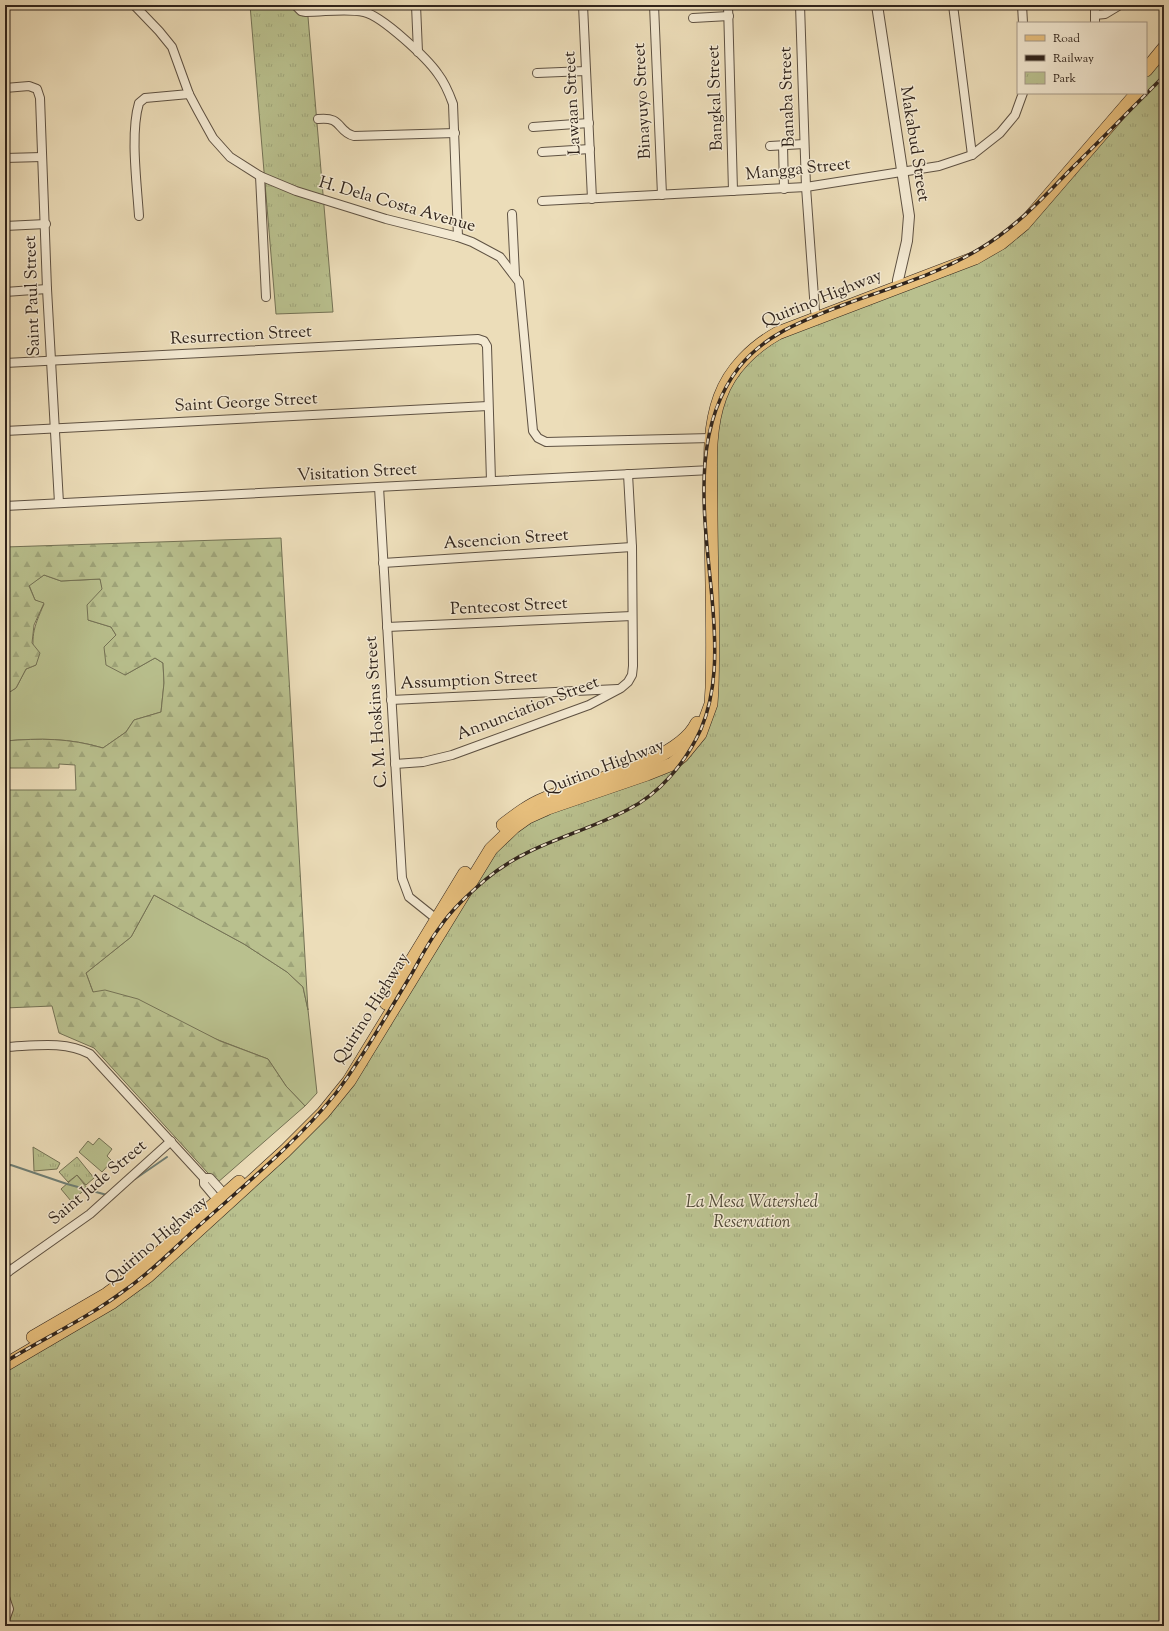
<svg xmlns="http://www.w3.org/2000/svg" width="1169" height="1631" font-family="'Sorts Mill Goudy',serif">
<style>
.grass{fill:#b9c08e;stroke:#747255}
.forest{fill:url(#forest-firs);stroke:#747255}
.park{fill:url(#park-tufts);stroke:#747255}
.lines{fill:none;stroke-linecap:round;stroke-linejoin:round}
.stream{stroke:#6f7f76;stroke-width:2}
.minor-casing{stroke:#5f5243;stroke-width:10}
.tertiary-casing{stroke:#5f5243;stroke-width:12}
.primary-casing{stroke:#30241c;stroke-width:14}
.minor{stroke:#f3e9d2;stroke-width:8}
.tertiary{stroke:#f3e9d2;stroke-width:10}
.primary{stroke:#e6be7c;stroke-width:13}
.rail-casing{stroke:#30241c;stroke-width:3.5}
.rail{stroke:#f3e9d2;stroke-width:2;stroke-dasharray:6;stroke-linecap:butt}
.labels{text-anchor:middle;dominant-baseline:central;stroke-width:3;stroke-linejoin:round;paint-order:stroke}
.street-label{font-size:17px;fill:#30241c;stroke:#f3e9d2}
.park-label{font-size:17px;font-style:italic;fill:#524b38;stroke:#f3e9d2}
</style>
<defs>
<pattern id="forest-firs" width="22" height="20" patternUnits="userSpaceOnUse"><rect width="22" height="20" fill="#b9c08e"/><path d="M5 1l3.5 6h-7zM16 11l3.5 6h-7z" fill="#9fa57a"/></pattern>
<pattern id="park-tufts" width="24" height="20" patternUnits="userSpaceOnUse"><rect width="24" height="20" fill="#b9c08e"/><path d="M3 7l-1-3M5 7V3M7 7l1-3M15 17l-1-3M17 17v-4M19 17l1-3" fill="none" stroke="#9fa57a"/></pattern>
</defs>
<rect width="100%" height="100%" fill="#ecddb9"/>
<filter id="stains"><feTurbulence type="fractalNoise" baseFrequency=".005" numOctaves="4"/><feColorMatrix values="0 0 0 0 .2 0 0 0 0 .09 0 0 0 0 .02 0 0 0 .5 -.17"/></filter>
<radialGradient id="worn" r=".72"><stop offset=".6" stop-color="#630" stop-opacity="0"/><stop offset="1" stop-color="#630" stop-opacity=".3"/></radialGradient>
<g class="grass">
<path d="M44,575L61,581L100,579L103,589L88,620L111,627L116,635L125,675L155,658L163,663L164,683L161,712L134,720L126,732L103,748C70,738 40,738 5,741V695L16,688L26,669L36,665C30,637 33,629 44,604L35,600L29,585Z"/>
<path d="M154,895L244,944L287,972L303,987L308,1010L317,1093L305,1106L286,1086L268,1059L93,992L86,973L131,937Z"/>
<path d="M99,1138L112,1149L107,1156L112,1161L102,1172L79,1152L88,1141L93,1145Z"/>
<path d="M77,1175L87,1188L71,1201L61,1189Z"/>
</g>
<path class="forest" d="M281,538L308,1010L303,987L287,972L244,944L154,895L131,937L86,973L93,992L105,990L138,999L220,1041L268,1059L286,1086L305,1106L217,1183L94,1048L59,1033L52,1006L5,1008V790H76L75,765L59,764V768H5V741C40,738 69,738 103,748L126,732L134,720L161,712L164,683L163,663L155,658L125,675L106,665L104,647L116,635L111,627L88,620L87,605L102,589L100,579L61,581L44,575L29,586L35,600L44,603L34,625L32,643L40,653L36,665L26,669L16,688L5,695V547Z"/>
<g class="park">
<path d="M250,5H307L333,312L276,314Z"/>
<path d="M1164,53V1626H5V1365L111,1303L318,1119L480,866L514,827L680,754L707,704L708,438L742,356L974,254L1003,237L1020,221L1130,93H1146V74Z"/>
<path d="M33,1147L60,1163L57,1169L34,1171Z"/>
<path d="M77,1157L94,1178L86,1185L77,1175L68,1182L59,1172Z"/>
</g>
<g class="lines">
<g class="stream">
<path d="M5,1166L11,1165L67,1184L107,1195"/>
<path d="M135,1179L167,1157"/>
</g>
<g class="minor-casing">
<g id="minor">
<path d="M134,5L159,31L172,47L189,94L198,111L213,138L230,157L260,176L296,191L386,219L458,237L472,242L500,257L519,282L533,431L538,438L546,442L711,438"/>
<path d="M295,5L301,11L306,12C325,12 345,8 364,12C382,16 427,58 438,74C445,83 449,93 453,104L458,237"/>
<path d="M416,5L418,52"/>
<path d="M583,5L592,199"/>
<path d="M654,5L662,195"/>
<path d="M728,5L733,191"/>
<path d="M800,5L806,187L815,311L818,318"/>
<path d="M953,5L972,155"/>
<path d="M1022,5L1023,23"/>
<path d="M1095,5V23"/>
<path d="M1095,15L1105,14L1120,5"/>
<path d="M693,18L729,16"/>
<path d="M537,73L586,71"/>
<path d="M5,88L29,86L37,89L40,98L47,289L59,503"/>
<path d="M318,119C343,116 337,132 354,136L455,133"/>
<path d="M533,127L589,123"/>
<path d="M783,145L784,189"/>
<path d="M770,146L804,144"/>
<path d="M542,152L590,149"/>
<path d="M5,158L42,157"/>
<path d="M260,176L266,297"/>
<path d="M542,201L806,187L939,166L972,155L1000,133L1015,115L1023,93"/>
<path d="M512,214L515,275"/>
<path d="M139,216C137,184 130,133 139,103L145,98L189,94"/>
<path d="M5,226L46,224"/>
<path d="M5,292L47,289"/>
<path d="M5,363L478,339L484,341L487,346L491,481"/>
<path d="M5,431L488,406"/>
<path d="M379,487L402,878L409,897L439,921"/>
<path d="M5,506L711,470"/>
<path d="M383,563L632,547"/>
<path d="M387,627L632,616"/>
<path d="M391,700L618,689"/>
<path d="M395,764L423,762L452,755L589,705L621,688L628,682L632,675L633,666L632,547L628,474"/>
<path d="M5,1047C33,1046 64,1040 90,1054L204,1178V1184L220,1203"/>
<path d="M204,1178H210L228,1198"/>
<path d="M5,1263L8,1272"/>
<path d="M5,1274L90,1214L171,1141"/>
<path d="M5,1597L9,1609L5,1620"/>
</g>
</g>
<g class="tertiary-casing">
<path id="tertiary" d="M877,5L909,216L907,241L898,280V287"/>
</g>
<g class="primary-casing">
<g id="primary">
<path d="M1146,70L1164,48"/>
<path d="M503,825C516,815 529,805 544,799C584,782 678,763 697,723"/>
<path d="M386,1003L465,873"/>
<path d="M33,1337L107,1294L141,1269L239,1182"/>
<path d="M5,1365L111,1303L148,1276L285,1151L323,1113L349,1081L491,849L514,827L528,817L548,808L647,774L672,764L682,756L700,734L711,704L712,688C714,628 711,568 711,508C711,471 707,432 720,397C730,369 753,347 778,333L975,258L1001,243L1024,224L1137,93"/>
</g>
</g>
<use href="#minor" class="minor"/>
<use href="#tertiary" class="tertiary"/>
<use href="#primary" class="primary"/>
<g class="rail-casing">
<path id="rail" d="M5,1362C44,1338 88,1318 125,1290C153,1271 177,1245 202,1223C248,1182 298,1141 336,1093C364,1056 387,1014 411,975C420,959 429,941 440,927C452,909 469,894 485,880C527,844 579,835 627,810C660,794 686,762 701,729C717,691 716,649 713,610C707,530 686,434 740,366C767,333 805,320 843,305C889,288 939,274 981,248C1016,227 1044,197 1072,168C1103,138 1133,107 1164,76"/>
</g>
<use href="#rail" class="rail"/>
</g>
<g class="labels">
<g class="street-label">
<text transform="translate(788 97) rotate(-92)">Banaba Street</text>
<text transform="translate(716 98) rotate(-92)">Bangkal Street</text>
<text transform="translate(643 101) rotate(-93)">Binayuyo Street</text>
<text transform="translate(573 103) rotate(-93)">Lawaan Street</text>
<text transform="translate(914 144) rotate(81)">Makabud Street</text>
<text transform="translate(798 170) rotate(-6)">Mangga Street</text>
<text transform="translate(397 205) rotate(16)">H. Dela Costa Avenue</text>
<text transform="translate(33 296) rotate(-92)">Saint Paul Street</text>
<text transform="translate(822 299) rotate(-22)">Quirino Highway</text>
<text transform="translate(241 336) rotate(-3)">Resurrection Street</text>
<text transform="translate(246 403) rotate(-3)">Saint George Street</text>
<text transform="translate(357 473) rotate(-3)">Visitation Street</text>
<text transform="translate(506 540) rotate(-4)">Ascencion Street</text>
<text transform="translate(509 607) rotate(-3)">Pentecost Street</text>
<text transform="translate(469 681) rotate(-3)">Assumption Street</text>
<text transform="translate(528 709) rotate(-21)">Annunciation Street</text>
<text transform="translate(377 712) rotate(-94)">C. M. Hoskins Street</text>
<text transform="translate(604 768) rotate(-21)">Quirino Highway</text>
<text transform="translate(372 1009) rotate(-58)">Quirino Highway</text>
<text transform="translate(98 1183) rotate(-40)">Saint Jude Street</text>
<text transform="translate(157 1241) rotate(-40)">Quirino Highway</text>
</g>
<g class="park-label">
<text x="752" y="1203">La Mesa Watershed<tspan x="752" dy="20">Reservation</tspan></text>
</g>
</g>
<rect width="1169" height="1631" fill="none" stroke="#ecddb9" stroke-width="20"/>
<rect x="6" y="6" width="1157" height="1619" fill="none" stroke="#30241c" stroke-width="2"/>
<rect x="10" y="10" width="1149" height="1611" fill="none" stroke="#30241c"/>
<rect x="1017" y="22" width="130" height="72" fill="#f3e9d2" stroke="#a59a89"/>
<rect x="1025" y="35" width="20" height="6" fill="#e6be7c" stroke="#a59a89"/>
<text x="1053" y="42" font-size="12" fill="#30241c">Road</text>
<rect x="1025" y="55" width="20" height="6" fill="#30241c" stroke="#a59a89"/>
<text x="1053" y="62" font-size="12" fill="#30241c">Railway</text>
<rect x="1025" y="72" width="20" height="12" fill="url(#park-tufts)" stroke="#a59a89"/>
<text x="1053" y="82" font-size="12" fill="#30241c">Park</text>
<rect width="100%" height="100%" filter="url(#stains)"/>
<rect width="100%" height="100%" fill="url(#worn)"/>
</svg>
